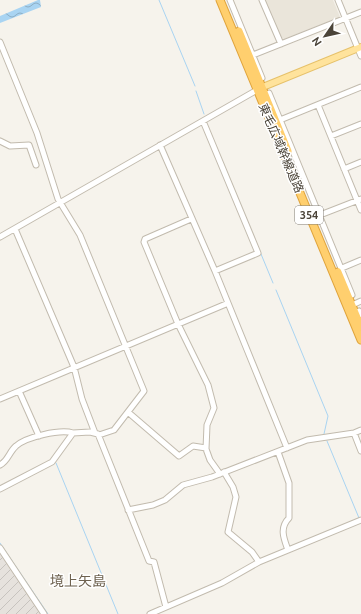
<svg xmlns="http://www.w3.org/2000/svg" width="361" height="614" viewBox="0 0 361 614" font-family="Ubuntu,'Noto Sans JP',sans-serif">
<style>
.residential{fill:#eae5da}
.industrial{fill:url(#industrial-furrows)}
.water{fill:url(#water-waves)}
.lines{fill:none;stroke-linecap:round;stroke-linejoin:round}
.stream{stroke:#a9d4f2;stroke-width:1}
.minor-casing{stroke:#c2bbae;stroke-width:7}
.major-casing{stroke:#e6c16a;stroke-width:8}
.highway-casing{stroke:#e0a43c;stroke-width:9}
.minor{stroke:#fff;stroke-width:5}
.major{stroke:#ffe39c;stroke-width:6}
.highway{stroke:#ffcf6e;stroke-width:7}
.labels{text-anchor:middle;stroke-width:3;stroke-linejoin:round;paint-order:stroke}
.shield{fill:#fff;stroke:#817c74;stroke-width:1}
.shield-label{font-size:11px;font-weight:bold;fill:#4b4439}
.street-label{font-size:12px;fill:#4b4439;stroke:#fff}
.quarter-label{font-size:14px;fill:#6e6250;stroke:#fff}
</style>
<defs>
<pattern id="industrial-furrows" width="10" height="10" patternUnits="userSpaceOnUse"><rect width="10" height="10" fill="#e6e2dd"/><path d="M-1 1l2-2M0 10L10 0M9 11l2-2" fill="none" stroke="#c7c3be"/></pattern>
<pattern id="water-waves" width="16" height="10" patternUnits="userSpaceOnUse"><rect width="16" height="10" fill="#a9d4f2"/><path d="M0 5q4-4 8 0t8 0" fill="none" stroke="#8caec5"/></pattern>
</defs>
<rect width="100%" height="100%" fill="#f6f3ec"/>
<!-- residential -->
<path class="residential" d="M 265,0 L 333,0 L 340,17 L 284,39 L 280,37 Z"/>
<!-- industrial -->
<path class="industrial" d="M 0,552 L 41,614 L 0,614 Z"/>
<!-- water -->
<path class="water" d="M 38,0 L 40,0 L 41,7 L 0,23 L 0,16 Z"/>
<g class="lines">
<!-- stream -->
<path class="stream" d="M 159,0 L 195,86
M 196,91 L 204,114
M 261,254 L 273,283
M 276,290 L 328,416 L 324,434
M 327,441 L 359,518
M 56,463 L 118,614
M 0,543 L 48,614"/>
<defs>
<path id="minor" d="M 230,0 L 262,78
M 262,0 L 281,44
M 338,0 L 361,56
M 0,42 L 37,133 L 58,199 L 80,235 L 144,391 L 114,430 L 99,435
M 253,55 L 361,12
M 269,93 L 352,295
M 318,105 L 361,210
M 280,120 L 361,87
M 203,121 L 258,253 L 215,271
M 331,136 L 361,124
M 0,141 L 10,146 L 29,145 L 36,165
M 160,145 L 215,271 L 287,448
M 344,169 L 361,162
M 320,215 L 361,199
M 191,219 L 145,239 L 144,242 L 178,324 L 208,385 L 214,408 L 207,425 L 206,449 L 210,460 L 220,474
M 15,229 L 74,367 L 82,399 L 95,433
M 0,237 L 257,90
M 342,268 L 361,260
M 350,306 L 361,301
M 359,311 L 361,315
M 19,391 L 39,436
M 0,399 L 226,304
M 129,413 L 179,456 L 193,446 L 206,448
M 354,433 L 361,451
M 278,452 L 289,483 L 289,518 C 279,528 284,539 288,550
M 0,465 C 8,461 9,452 16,446 C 26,437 60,429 73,433
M 224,472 L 233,487 L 236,497 L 228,532 L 252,552 L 259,562
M 0,489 L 52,462 L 73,433 L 90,432 L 98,434 L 149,561 L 154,562 L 166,607
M 128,510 L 153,505 L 165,500 L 183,485 L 212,477 L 307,440 L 354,433 L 361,430
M 0,548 L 44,614
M 150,614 L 222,583 L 259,562 L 361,520"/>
<path id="major" d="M 258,89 L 361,47"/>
<path id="highway" d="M 220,0 L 361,340
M 239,31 L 288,151
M 338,272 L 361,327"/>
</defs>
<!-- minor casing -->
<use href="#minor" class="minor-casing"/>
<!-- major casing -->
<use href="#major" class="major-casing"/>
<!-- highway casing -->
<use href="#highway" class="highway-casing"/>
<!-- minor -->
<use href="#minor" class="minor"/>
<!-- major -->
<use href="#major" class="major"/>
<!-- highway -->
<use href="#highway" class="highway"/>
</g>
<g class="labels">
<!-- shield labels -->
<rect class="shield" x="295" y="206" width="28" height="18" rx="3"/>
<g class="shield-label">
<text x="309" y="219">354</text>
</g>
<!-- street labels -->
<g class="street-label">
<text transform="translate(281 148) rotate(67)" y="4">東毛広域幹線道路</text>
</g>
<!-- quarter labels -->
<g class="quarter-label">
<text x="78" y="586">境上矢島</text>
</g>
</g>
<!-- north arrow -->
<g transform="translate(325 36) rotate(236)" stroke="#ffffff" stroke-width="3" paint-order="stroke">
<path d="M0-3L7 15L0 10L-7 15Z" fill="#4b4439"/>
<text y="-6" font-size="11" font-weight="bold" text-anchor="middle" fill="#4b4439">N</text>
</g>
</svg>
